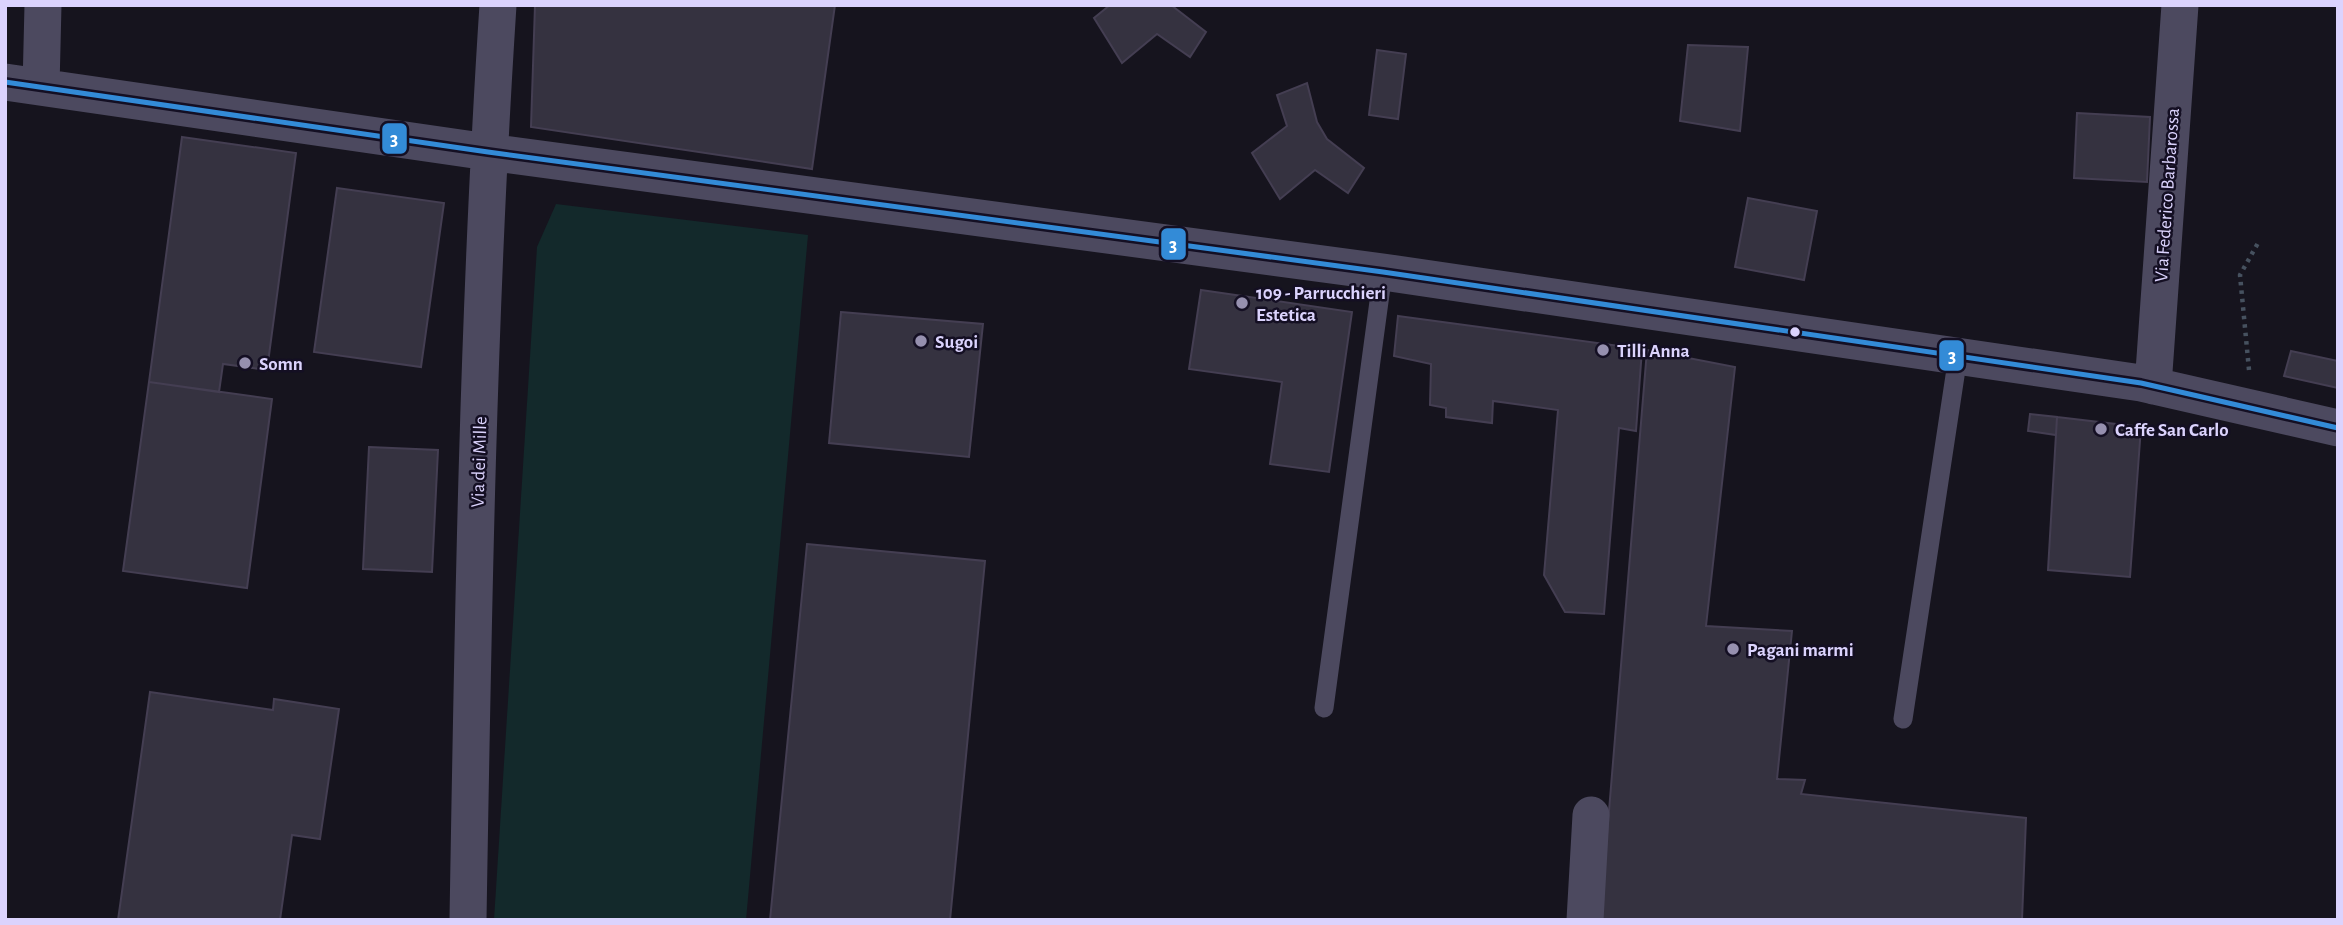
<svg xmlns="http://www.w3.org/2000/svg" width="2343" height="925" viewBox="0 0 2343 925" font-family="'Alegreya Sans',sans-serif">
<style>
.green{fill:#13292b}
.building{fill:#353240;stroke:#443e52;stroke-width:2}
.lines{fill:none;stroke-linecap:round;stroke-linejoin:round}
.path{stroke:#46515f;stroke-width:4.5;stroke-dasharray:3.5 5;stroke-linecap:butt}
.service{stroke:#4c495f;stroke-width:19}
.minor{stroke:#4c495f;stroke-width:37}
.bus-1-casing{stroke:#140f23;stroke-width:10}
.bus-1{stroke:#338bd7;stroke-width:5}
.poi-dot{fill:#9690af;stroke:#140f23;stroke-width:2.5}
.bus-dot{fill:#dbd3fd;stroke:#140f23;stroke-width:2.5}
.labels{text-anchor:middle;stroke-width:5;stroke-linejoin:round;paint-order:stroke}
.street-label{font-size:19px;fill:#dbd3fd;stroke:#140f23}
.poi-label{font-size:19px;font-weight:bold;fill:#dbd3fd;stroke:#140f23;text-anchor:start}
.line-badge{stroke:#140f23;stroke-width:2.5}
.badge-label{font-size:19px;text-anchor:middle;font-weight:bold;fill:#fff}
</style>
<rect width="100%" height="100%" fill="#16141e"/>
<!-- green -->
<path class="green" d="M 556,204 L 808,235 L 746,920 L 494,920 L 537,247 Z"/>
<!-- building -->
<path class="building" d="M 535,5 L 835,5 L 812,169 L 531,127 Z
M 1110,5 L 1171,5 L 1206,32 L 1190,57 L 1157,34 L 1122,63 L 1094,18 Z
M 1688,45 L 1748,47 L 1740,131 L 1680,121 Z
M 1377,50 L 1406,54 L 1398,119 L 1369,115 Z
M 1307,83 L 1317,122 L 1327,139 L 1364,168 L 1348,193 L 1315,170 L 1280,199 L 1252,153 L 1287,126 L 1277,95 Z
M 2077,113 L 2150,117 L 2147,182 L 2074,178 Z
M 182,137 L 296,153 L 267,370 L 223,364 L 219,392 L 149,382 Z
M 337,188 L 444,203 L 421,367 L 314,352 Z
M 1748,198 L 1817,211 L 1804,280 L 1735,267 Z
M 1201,290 L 1352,312 L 1329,472 L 1270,464 L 1282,382 L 1189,369 Z
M 841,312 L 983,324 L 969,457 L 829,443 Z
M 1398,316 L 1642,349 L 1636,431 L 1619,428 L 1604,614 L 1565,612 L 1544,575 L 1558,410 L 1493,401 L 1492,423 L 1446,417 L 1446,408 L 1430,405 L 1431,364 L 1394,356 Z
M 1647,350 L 1735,367 L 1706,626 L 1792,631 L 1777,779 L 1805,780 L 1801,794 L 2026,818 L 2022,920 L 1600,920 Z
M 2291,351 L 2338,361 L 2338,388 L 2284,376 Z
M 149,382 L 272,399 L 247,588 L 123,571 Z
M 2030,414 L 2057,417 L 2056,435 L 2028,431 Z
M 2057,417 L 2141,427 L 2130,577 L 2048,570 Z
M 369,447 L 438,450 L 432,572 L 363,569 Z
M 807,544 L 985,561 L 950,920 L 770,920 Z
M 150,692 L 273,710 L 274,699 L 339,709 L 320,839 L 292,835 L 280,920 L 118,920 Z"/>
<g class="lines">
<!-- path -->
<path class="path" d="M 2249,370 L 2240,275 L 2258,243"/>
<!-- service -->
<path class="service" d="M 1324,708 L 1383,272
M 1903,719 L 1958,356"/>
<!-- minor -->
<path class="minor" d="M 5,82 L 488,152 L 1383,272 L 2141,383 L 2338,428
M 41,87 L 43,5
M 2153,386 L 2180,5
M 468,920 C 473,615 478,310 498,5
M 1585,920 L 1591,815"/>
<defs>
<path id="bus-1" d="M 5,82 L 488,152 L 1383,272 L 2141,383 L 2338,428"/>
</defs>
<!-- bus-1 casing -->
<use href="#bus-1" class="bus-1-casing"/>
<!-- bus-1 -->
<use href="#bus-1" class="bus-1"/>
</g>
<!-- markers -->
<g class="poi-dot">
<circle cx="1242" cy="303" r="7"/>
<circle cx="921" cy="341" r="7"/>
<circle cx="1603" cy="350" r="7"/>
<circle cx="245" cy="363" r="7"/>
<circle cx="2101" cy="429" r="7"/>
<circle cx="1733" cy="649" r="7"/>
</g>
<circle class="bus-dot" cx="1795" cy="332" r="6"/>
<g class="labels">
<!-- street labels -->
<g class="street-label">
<text transform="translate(2166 195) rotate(-86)" y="7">Via Federico Barbarossa</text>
<text transform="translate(478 462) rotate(-88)" y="7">Via dei Mille</text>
</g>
<!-- poi labels -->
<g class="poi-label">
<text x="1256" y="299">109 - Parrucchieri<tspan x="1256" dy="22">Estetica</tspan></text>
<text x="935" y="348">Sugoi</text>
<text x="1617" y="357">Tilli Anna</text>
<text x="259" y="370">Somn</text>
<text x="2115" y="436">Caffe San Carlo</text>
<text x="1747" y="656">Pagani marmi</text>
</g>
</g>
<g class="line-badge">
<rect x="381" y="122" width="27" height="33" rx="7" fill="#338bd7"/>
<rect x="1160" y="227" width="27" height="34" rx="7" fill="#338bd7"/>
<rect x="1938" y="339" width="27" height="33" rx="7" fill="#338bd7"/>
</g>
<g class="badge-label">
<text x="394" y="145">3</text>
<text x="1173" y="251">3</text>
<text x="1952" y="362">3</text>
</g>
<!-- border -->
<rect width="2343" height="925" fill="none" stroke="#dbd3fd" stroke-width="14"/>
</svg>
